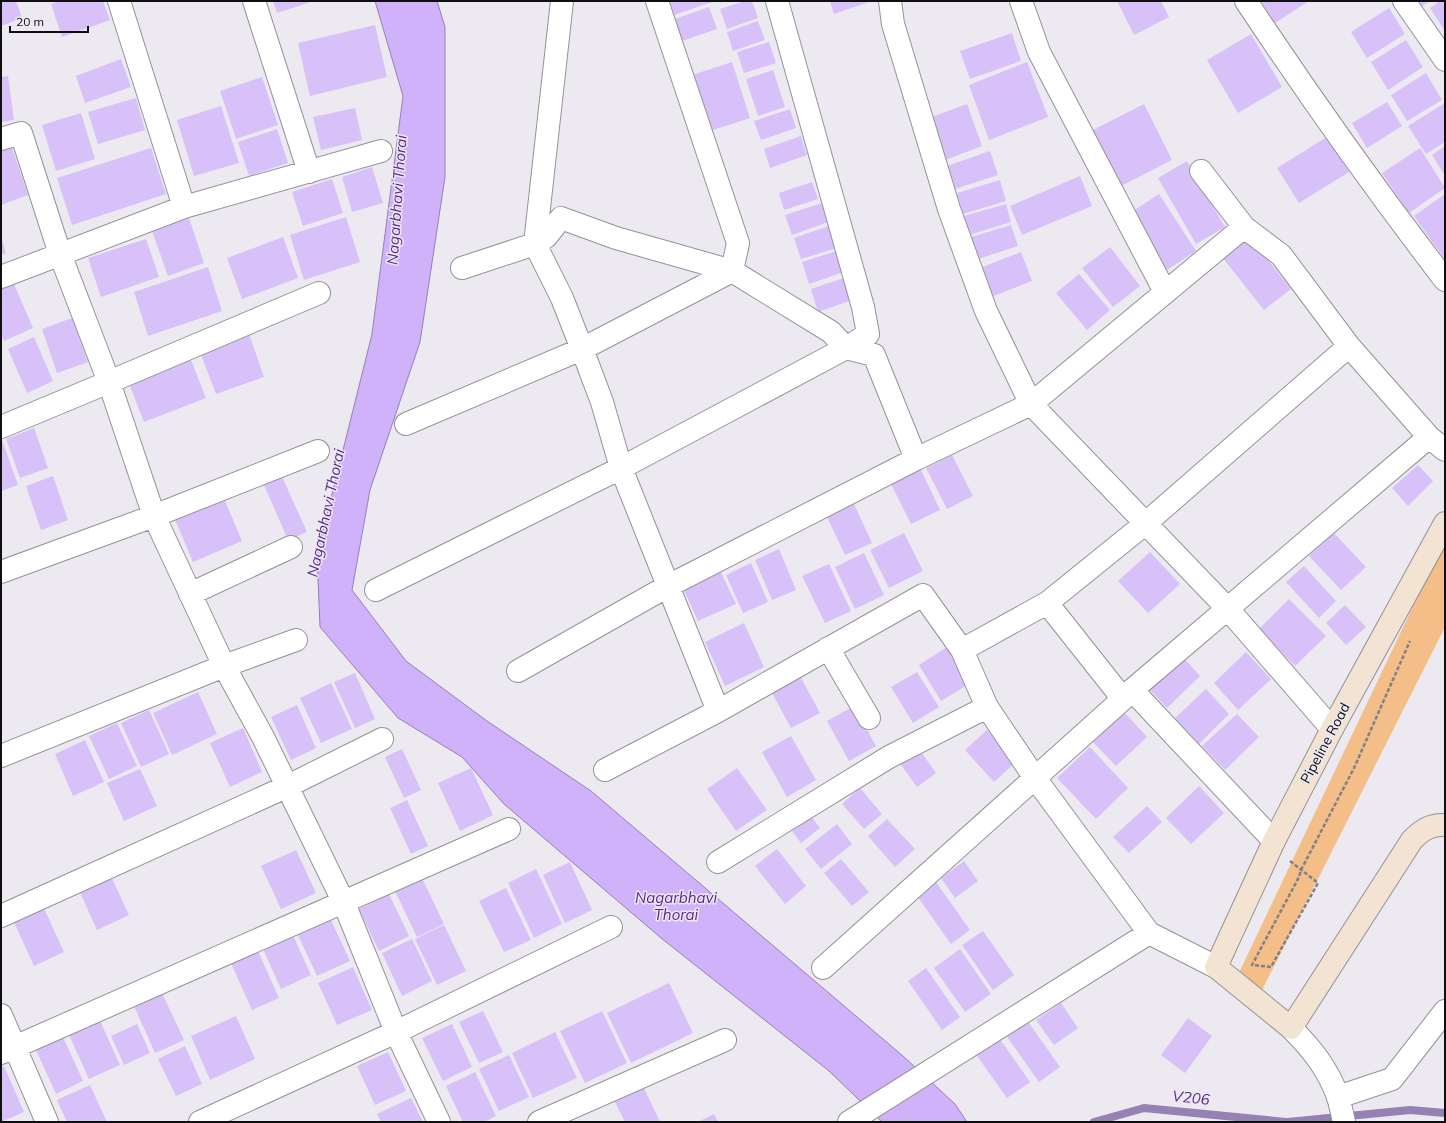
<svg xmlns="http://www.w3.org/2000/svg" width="1446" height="1123" viewBox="0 0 1446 1123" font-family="Mulish,sans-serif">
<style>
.green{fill:#f3be88}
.water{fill:#cfb2f9;stroke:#9581b3}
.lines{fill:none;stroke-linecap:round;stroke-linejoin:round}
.stream{stroke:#9581b3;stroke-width:8}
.building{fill:#d7c1f8}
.minor-casing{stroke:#949299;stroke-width:24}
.tertiary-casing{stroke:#949299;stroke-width:24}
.secondary-casing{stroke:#949299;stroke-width:24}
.path{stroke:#828086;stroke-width:2.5;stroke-dasharray:4 2;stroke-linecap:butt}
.minor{stroke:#fff;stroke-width:22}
.tertiary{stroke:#fff;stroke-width:22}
.secondary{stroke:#f3e3d2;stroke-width:22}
.labels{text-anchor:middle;stroke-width:3;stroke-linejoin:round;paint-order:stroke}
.street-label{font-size:14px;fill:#0f0e11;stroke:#ece9f1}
.water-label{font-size:15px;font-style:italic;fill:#5a278c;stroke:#ece9f1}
</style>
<rect width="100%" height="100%" fill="#ece9f1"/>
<!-- green -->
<path class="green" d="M 1445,539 L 1445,627 L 1262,990 L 1237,977 Z"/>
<!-- water -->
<path class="water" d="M 375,1 L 437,1 L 445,27 L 445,177 L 420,342 L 370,490 L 352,590 L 406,661 L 487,721 L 591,791 L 903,1056 L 955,1104 L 967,1122 L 882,1122 L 829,1071 L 661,938 L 504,804 L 462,757 L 398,718 L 320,627 L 317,554 L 372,334 L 403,96 Z"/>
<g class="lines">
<!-- stream -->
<path class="stream" d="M 1094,1122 L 1144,1108 L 1286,1122
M 1288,1122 L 1410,1110 L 1445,1113"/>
</g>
<!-- building -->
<path class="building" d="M 1,1 L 16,1 L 22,18 L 1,26 Z
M 60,1 L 103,1 L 110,20 L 62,37 L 51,4 Z
M 273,1 L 314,1 L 277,13 Z
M 670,1 L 711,1 L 712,2 L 674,15 Z
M 745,1 L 752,1 L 758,18 L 727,29 L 720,9 Z
M 830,1 L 872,1 L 834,14 Z
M 1117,1 L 1161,1 L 1169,17 L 1134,35 Z
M 1261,1 L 1309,1 L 1275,23 Z
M 1417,1 L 1430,1 L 1421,7 Z
M 1440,1 L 1445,1 L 1445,31 L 1430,8 Z
M 709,7 L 717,29 L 679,42 L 672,20 Z
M 1389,8 L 1405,34 L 1367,58 L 1351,32 Z
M 758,21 L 765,40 L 733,51 L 727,32 Z
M 375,25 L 387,77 L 310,96 L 298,43 Z
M 1012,33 L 1021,61 L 970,79 L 960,51 Z
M 1251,34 L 1282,87 L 1238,113 L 1207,60 Z
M 1406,40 L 1423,67 L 1388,90 L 1371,62 Z
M 769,42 L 776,63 L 744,73 L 737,52 Z
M 121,59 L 131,87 L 85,103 L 76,76 Z
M 732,62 L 750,118 L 710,131 L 692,75 Z
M 1027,62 L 1048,117 L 989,140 L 969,85 Z
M 773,70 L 785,107 L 758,116 L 746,79 Z
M 1426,73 L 1442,100 L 1407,121 L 1391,95 Z
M 8,76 L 14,120 L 1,122 L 1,77 Z
M 262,77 L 278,125 L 236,139 L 220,91 Z
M 136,98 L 145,130 L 98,144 L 88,112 Z
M 1387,102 L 1402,126 L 1367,148 L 1352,123 Z
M 1445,103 L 1445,142 L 1426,154 L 1408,126 Z
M 967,104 L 982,146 L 945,160 L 929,118 Z
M 1144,104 L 1172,160 L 1119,187 L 1091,131 Z
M 221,106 L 239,163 L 194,176 L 177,120 Z
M 355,108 L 362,140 L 321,150 L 313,117 Z
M 790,109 L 796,128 L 761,140 L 754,121 Z
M 81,113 L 95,159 L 56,171 L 42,125 Z
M 277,129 L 288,163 L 249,176 L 238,142 Z
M 801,136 L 807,155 L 770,168 L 764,149 Z
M 1327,137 L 1349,172 L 1299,203 L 1277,168 Z
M 10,142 L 28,195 L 1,205 L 1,145 Z
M 1445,146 L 1445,176 L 1432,155 Z
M 151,148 L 166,194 L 72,225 L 57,178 Z
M 1420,148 L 1445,188 L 1409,213 L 1382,173 Z
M 990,151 L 998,175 L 955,189 L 947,166 Z
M 1187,161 L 1225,227 L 1196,244 L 1158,178 Z
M 372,167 L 383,203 L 352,212 L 342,177 Z
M 1080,176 L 1092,206 L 1022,235 L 1010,206 Z
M 332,179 L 343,213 L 303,226 L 292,192 Z
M 1000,180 L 1006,201 L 963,214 L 957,193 Z
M 812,182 L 818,199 L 784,210 L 779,193 Z
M 1159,194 L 1196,251 L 1167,270 L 1130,213 Z
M 1445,194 L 1445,260 L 1414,216 Z
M 822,203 L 828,222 L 792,235 L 785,215 Z
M 1006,204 L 1011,222 L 969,235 L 964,216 Z
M 346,217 L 360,262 L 304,280 L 290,235 Z
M 189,218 L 204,263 L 168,276 L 152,231 Z
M 1011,225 L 1018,246 L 978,259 L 971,237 Z
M 829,226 L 837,248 L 801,259 L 794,238 Z
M 1249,236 L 1291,289 L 1264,310 L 1222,257 Z
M 1,237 L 6,253 L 1,255 Z
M 283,237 L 298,278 L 242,299 L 227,258 Z
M 146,239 L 159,277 L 101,297 L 88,258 Z
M 1110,247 L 1140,286 L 1113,307 L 1082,268 Z
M 837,251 L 844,272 L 809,284 L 802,262 Z
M 1021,252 L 1032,281 L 991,297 L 980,268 Z
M 208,267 L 222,311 L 148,336 L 134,292 Z
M 1079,274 L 1110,310 L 1087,330 L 1056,293 Z
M 844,278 L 852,300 L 818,312 L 811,289 Z
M 13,282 L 33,328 L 4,341 L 1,334 L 1,288 Z
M 72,318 L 88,362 L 57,373 L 42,329 Z
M 249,334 L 264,377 L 216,394 L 200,352 Z
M 34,337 L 53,381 L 27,393 L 8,349 Z
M 189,355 L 206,398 L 144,422 L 127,378 Z
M 34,428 L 48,468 L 20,478 L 6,439 Z
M 1,437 L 18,485 L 1,491 Z
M 952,455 L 973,496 L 947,509 L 926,468 Z
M 1418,465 L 1433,481 L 1408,506 L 1392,488 Z
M 919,466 L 940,510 L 911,524 L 889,480 Z
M 279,470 L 307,532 L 288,540 L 261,478 Z
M 53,476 L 68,520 L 41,530 L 26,486 Z
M 223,496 L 242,541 L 193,562 L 174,517 Z
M 853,502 L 872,543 L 845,555 L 826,515 Z
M 904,533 L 923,571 L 889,588 L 870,550 Z
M 1334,533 L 1366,567 L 1341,590 L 1309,556 Z
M 779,549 L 796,590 L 772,600 L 755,560 Z
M 1150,552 L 1180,584 L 1148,613 L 1118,581 Z
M 864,553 L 884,595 L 855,609 L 835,567 Z
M 751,563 L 768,602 L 743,613 L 726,575 Z
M 829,564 L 851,611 L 825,623 L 802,576 Z
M 1304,566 L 1336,601 L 1319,618 L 1286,582 Z
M 719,568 L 736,604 L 698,621 L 682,586 Z
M 1289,599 L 1326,636 L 1295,666 L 1259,629 Z
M 1345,605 L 1366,627 L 1346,645 L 1326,623 Z
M 744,623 L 764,667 L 725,686 L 705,642 Z
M 947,647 L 969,684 L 941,701 L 919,665 Z
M 1246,652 L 1271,679 L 1238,710 L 1214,683 Z
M 1182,656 L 1200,676 L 1167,708 L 1148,688 Z
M 917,672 L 939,707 L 913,723 L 891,687 Z
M 355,673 L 375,719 L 355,728 L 334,682 Z
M 799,674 L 820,713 L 791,728 L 770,689 Z
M 331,683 L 352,729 L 321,743 L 300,698 Z
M 1206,689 L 1229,714 L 1199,744 L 1175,718 Z
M 198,692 L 217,734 L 172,755 L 153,713 Z
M 297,705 L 316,748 L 291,760 L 271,717 Z
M 854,706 L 876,746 L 849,761 L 827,721 Z
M 149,710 L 169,754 L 141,767 L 121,723 Z
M 1124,712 L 1147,737 L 1116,766 L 1093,742 Z
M 1237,714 L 1259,737 L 1225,770 L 1202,746 Z
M 117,723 L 137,766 L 109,779 L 89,736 Z
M 243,728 L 262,772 L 230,787 L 210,743 Z
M 987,730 L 1016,762 L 994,782 L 965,750 Z
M 791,736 L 816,780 L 787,797 L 762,752 Z
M 85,740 L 104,782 L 73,796 L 55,754 Z
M 1090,747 L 1128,788 L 1096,819 L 1057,778 Z
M 402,749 L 421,790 L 404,798 L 385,757 Z
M 919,749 L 936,773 L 917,787 L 899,762 Z
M 471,768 L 493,815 L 460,831 L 438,783 Z
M 737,768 L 767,810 L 736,831 L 707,789 Z
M 140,769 L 157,806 L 124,821 L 107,783 Z
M 1199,786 L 1224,813 L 1191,844 L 1166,818 Z
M 860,788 L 882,814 L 864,829 L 842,804 Z
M 407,800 L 428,846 L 411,854 L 390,808 Z
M 1147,806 L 1162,822 L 1129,853 L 1113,837 Z
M 808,812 L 820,828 L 801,843 L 789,827 Z
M 887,819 L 915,849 L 895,867 L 868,836 Z
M 837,824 L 852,844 L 821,869 L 805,849 Z
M 777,849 L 806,886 L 785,904 L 755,866 Z
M 296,850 L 316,893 L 281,909 L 261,866 Z
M 841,859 L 869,892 L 852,906 L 824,873 Z
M 964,861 L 978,881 L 955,898 L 941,878 Z
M 570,862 L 592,910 L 565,923 L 543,875 Z
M 536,869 L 562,924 L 534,938 L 508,883 Z
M 110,874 L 129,915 L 97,930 L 78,888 Z
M 422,878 L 444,924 L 417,937 L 395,891 Z
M 936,882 L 970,930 L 951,944 L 917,896 Z
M 506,888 L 531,940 L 504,952 L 479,901 Z
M 389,894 L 409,936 L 379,951 L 359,909 Z
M 43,906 L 64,952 L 34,966 L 13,920 Z
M 331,920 L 350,961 L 317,976 L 298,935 Z
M 444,925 L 466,971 L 437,985 L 415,939 Z
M 983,931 L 1014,975 L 993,990 L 962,945 Z
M 292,933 L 311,975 L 281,989 L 262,947 Z
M 412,939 L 432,981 L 402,996 L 382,953 Z
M 257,949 L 279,998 L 252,1010 L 230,961 Z
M 960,949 L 991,994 L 965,1012 L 934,968 Z
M 353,967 L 372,1010 L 337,1025 L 318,983 Z
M 926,968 L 960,1017 L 942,1030 L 908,981 Z
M 669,983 L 693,1033 L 631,1063 L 607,1013 Z
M 162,993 L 184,1040 L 155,1053 L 134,1006 Z
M 1061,1003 L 1078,1028 L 1054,1045 L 1036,1020 Z
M 483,1011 L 503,1052 L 479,1063 L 459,1022 Z
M 602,1011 L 627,1063 L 585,1083 L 560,1031 Z
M 236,1016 L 255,1059 L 210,1080 L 191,1036 Z
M 1024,1016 L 1060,1067 L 1039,1082 L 1003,1031 Z
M 1188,1018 L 1212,1036 L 1185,1073 L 1161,1055 Z
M 100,1021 L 120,1065 L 89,1079 L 69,1035 Z
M 137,1024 L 150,1053 L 124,1065 L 111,1036 Z
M 452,1024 L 472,1067 L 443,1081 L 422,1038 Z
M 555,1032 L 577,1078 L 533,1098 L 512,1053 Z
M 995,1032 L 1030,1082 L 1007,1098 L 972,1049 Z
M 63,1037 L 83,1081 L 56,1094 L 36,1050 Z
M 185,1046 L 202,1084 L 176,1096 L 158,1059 Z
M 388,1052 L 406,1091 L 375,1105 L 357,1066 Z
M 509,1055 L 529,1097 L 499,1111 L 479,1069 Z
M 4,1066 L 24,1112 L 1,1122 L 1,1068 Z
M 475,1072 L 496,1116 L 484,1122 L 463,1122 L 446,1086 Z
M 642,1084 L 660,1122 L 625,1122 L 613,1098 Z
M 90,1085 L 107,1122 L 67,1122 L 57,1100 Z
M 411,1098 L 423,1122 L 381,1122 L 377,1114 Z
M 714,1114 L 718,1122 L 698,1122 Z"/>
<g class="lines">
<defs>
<path id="minor" d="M 119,1 L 184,207
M 254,1 L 309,172
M 562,1 L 535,244 L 546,237 L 561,218 L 616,238 L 732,271 L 831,332 L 846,348 L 874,355 L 916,459
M 890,1 L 893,24 L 949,209 L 986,311 L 1031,404 L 1227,608 L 1332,729
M 1021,1 L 1039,52 L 1165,292
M 1246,1 C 1309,96 1375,189 1445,280
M 1404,1 L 1445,60
M 1,139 L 21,133 L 60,254 L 109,382 L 319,293
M 1201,171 L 1244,227 L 1281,255 L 1349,346 L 1429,437 L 1445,450
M 462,268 L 535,244 L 562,298 L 582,349 L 602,402 L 621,468 L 718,711
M 1,277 L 184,207 L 381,151
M 406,424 L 582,349 L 732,271 L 738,243 L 657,1
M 1,427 L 109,382 L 154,516 L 224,666 L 263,737 L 344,903 L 396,1032 L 439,1122
M 1,572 L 154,516 L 318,451
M 376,590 L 621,468 L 846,348 L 868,334 L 863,307 L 777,1
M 190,594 L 291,547
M 1047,603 L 1123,699 L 1132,690 L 1274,841
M 828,648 L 869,718
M 962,650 L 1047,603 L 1146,523 L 1349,346
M 518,671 L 668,586 L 916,459 L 1031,404 L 1244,227
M 1132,690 L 1429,437
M 1,756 L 224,666 L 296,640
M 605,770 L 718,711 L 923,595 L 962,650 L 987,707 L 1035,778 L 1149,933
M 718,862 L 889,757 L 987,707
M 1,916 L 286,787 L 382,739
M 823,968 L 1123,699
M 1,1015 L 47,1122
M 1291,1028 C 1312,1049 1328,1069 1338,1097 L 1392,1079 L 1445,1011
M 1,1053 L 509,829
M 1340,1104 L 1344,1122
M 200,1122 L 396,1032 L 611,927
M 539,1122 L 725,1040
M 849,1122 L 1149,933 L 1216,967"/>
<path id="tertiary" d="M 1338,1097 L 1340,1104"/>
<path id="secondary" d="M 1445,523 L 1332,729 L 1274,841 L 1216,967 L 1291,1028 L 1412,840 C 1422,830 1431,824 1445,825"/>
</defs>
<!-- minor casing -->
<use href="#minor" class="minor-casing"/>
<!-- tertiary casing -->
<use href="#tertiary" class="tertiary-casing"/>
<!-- secondary casing -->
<use href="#secondary" class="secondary-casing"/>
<!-- path -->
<path class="path" d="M 1290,861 L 1318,883 L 1271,967 L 1252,965 L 1299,877 L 1301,870 L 1354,768 L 1410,641"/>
<!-- minor -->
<use href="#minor" class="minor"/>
<!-- tertiary -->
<use href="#tertiary" class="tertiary"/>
<!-- secondary -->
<use href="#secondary" class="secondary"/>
</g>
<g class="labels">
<!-- street labels -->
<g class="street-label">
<text transform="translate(1325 743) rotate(-62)" y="5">Pipeline Road</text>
</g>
<!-- water labels -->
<g class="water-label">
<text transform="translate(397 200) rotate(-86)" y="5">Nagarbhavi Thorai</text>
<text transform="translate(326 513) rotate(-78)" y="5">Nagarbhavi Thorai</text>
<text x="676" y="903">Nagarbhavi<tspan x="676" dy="17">Thorai</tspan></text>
<text transform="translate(1191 1098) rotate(6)" y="5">V206</text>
</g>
</g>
<!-- border -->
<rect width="1446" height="1123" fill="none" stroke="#0f0e11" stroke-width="4"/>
<!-- scale -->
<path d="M10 26v6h78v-6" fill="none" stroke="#0f0e11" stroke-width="2"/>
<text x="16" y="26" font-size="12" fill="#0f0e11" stroke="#ece9f1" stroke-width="3" paint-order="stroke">20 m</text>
</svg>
